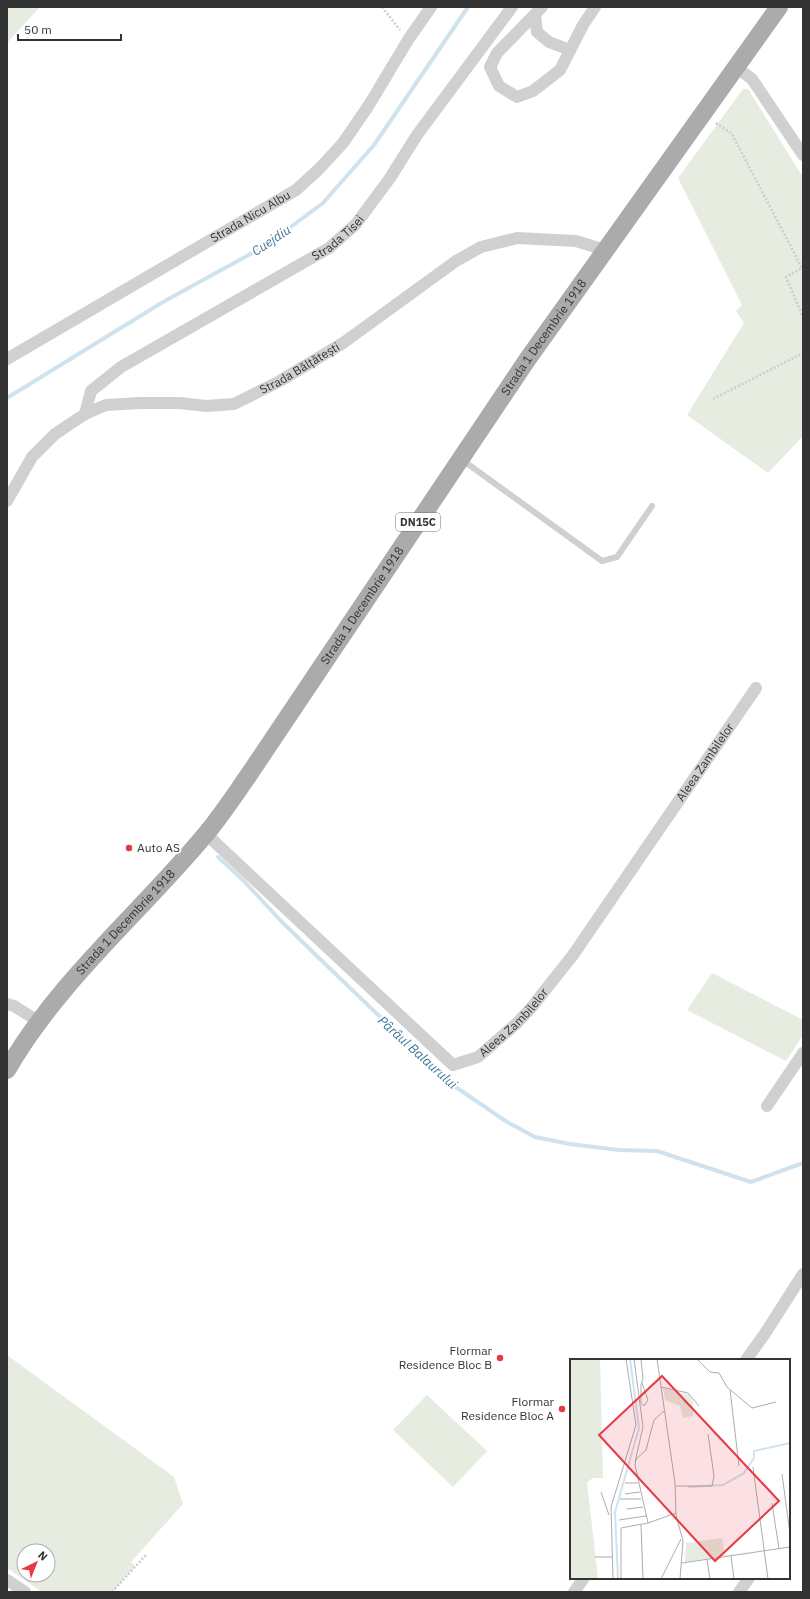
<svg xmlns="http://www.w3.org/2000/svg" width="810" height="1599" viewBox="0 0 810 1599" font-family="'IBM Plex Sans',sans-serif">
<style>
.green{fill:#e6ecdf;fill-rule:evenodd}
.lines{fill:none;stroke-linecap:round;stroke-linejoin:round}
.stream{stroke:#cfe2ee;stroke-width:4}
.path{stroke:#cdcdcd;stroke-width:2.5;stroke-dasharray:2 2;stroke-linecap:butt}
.service{stroke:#d0d0d0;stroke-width:6}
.minor{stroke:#d0d0d0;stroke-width:12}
.primary{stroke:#ababab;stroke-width:18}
.poi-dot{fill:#e63946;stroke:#fff;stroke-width:1.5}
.labels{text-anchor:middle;stroke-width:4;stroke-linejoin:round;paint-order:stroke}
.shield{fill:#fff;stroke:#707070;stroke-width:1}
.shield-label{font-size:11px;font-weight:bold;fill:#333}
.street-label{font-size:12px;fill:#333;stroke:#fff}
.poi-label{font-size:12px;fill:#333;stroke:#fff;text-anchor:end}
.water-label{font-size:13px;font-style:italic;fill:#3f7597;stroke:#fff}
.inset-river{fill:none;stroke:#cfe2ee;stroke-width:2}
.inset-road{fill:none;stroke:#adadad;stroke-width:1}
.view{fill:#e63946;fill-opacity:0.15;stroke:#e63946;stroke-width:2}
.inset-edge{fill:none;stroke:#333;stroke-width:2}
</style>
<rect width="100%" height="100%" fill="#fff"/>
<!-- green -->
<path class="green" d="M 7,7 L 40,7 L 7,43 Z
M 743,89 L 748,89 L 803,177 L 803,436 L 768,473 L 687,415 L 744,323 L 736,311 L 742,305 L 678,178 Z
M 712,973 L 803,1020 L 803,1035 L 786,1061 L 687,1010 Z
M 7,1355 L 174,1477 L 183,1504 L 131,1562 L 135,1566 L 112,1592 L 42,1592 L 7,1568 ZM 24,1551 L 48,1551 L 48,1575 L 24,1575 Z
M 427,1395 L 487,1451 L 453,1487 L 393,1430 Z"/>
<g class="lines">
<!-- stream -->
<path class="stream" d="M 7,398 L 163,302 L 265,246 L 323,203 L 374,145 L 468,7
M 218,857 L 242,879 L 282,922 L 321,960 L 447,1081 L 507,1122 L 535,1137 L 570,1144 L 619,1150 L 657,1151 L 751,1182 L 803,1163"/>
<!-- path -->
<path class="path" d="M 382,7 L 400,30
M 716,123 L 732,134 L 802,268 L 786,277 L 803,317
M 713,399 L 803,353
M 112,1592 L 146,1555"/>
<!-- service -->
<path class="service" d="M 461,459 L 602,561 L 617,557 L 652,506"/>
<!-- minor -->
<g class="minor">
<path d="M 542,7 L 497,53 L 490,67 L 499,86 L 517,97 L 533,91 L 560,70 L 583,25 L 595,7"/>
<path d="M 535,15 L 537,32 L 549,42 L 570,50"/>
<path d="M 736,67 L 752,79 L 803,155"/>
<path id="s1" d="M 7,359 L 296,190 L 319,169 L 343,143 L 369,105 L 408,40 L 431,7"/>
<path id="s2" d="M 85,414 L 91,391 L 121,367 L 329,248 L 356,224 L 390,178 L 417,135 L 512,7"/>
<path id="s3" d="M 7,501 L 32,457 L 55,434 L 85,414 L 106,405 L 140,403 L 180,403 L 206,406 L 234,404 L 280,381 L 343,343 L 456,261 L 481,247 L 517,238 L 576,241 L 605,250"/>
<path id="s4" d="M 206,834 L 453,1065 L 478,1057 L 517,1023 L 531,1008 L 573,955 L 756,688"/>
<path d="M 7,1004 L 14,1006 L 38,1021"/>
<path d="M 767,1106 L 803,1053"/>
<path d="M 746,1360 L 764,1335 L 803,1274"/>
<path d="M 7,1580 L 25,1592"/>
<path d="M 574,1592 L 584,1578"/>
<path d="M 739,1592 L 749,1578"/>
</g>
<!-- primary -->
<path class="primary" id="s5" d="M 7,1070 C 59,980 139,914 205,835 C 221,816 234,796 248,776 L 527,360 L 779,7"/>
</g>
<!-- markers -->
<g class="poi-dot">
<circle cx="129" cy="848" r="4"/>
<circle cx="500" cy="1358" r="4"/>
<circle cx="562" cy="1409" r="4"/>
</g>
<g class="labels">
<!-- shield labels -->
<rect class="shield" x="396" y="513" width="44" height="18" rx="3"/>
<g class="shield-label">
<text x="418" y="526">DN15C</text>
</g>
<!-- street labels -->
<g class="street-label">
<text dy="4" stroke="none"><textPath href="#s1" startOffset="282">Strada Nicu Albu</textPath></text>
<text dy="4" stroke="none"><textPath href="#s2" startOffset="315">Strada Tisei</textPath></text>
<text dy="4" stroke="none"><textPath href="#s5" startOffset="910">Strada 1 Decembrie 1918</textPath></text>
<text dy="4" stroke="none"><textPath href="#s3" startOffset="345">Strada Bălțătești</textPath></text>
<text dy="4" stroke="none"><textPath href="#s5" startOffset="586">Strada 1 Decembrie 1918</textPath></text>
<text dy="4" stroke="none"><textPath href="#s4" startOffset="738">Aleea Zambilelor</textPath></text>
<text dy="4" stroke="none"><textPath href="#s5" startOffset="190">Strada 1 Decembrie 1918</textPath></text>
<text dy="4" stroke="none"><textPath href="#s4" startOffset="414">Aleea Zambilelor</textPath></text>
</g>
<!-- poi labels -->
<g class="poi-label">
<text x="137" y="852" text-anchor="start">Auto AS</text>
<text x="492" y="1355">Flormar<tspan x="492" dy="14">Residence Bloc B</tspan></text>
<text x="554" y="1406">Flormar<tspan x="554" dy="14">Residence Bloc A</tspan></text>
</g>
<!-- water labels -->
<g class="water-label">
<text transform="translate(271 240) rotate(-34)" y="5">Cuejdiu</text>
<text transform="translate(418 1052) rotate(42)" y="5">Pârâul Balaurului</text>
</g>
</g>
<!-- overview -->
<g transform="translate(570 1359)">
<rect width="220" height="220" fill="#fff"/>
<path d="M 0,0 L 30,0 L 33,119 L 23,119 L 17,123 L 28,220 L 0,220 ZM 93,29 L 119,36 L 123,42 L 123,57 L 113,59 L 110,47 L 95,41 ZM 150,179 L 153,181 L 154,196 L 191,191 L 115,203 L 116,184 Z" fill="#e6ecdf"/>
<path class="inset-river" d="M 118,128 L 153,126 L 174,114 L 184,99 L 184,92 L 220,84M 48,220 L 45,153 L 69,69 L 60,0"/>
<path class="inset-road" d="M 64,0 L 73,68 L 65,103M 71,0 L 73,20 L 71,26 L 71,44 L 74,47 L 78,41 L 72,24M 87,0 L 105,124 L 106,156 L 113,182 L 110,220M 127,0 L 140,13 L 149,14 L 157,28 L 182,49 L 206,43M 91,28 L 118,34 L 129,47M 160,31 L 169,107M 183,108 L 198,220M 212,115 L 220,175M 55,124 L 68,124M 106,127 L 142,127 L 144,117 L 138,75M 31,133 L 39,156M 55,135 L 70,133M 50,140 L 71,140M 202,144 L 209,190M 57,150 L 73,148M 49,161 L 76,157M 78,164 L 65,106 L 66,100 L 76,91 L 84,61 L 94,52M 71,166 L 73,220M 161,197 L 164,220M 25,198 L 42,198M 137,201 L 140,220M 112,204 L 220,188M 43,220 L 41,148 L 66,66 L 56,0M 51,220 L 51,169 L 78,164 L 106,154M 91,220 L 111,180"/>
<path class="view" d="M 92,17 L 209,142 L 145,202 L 29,76 Z"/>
<rect width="220" height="220" class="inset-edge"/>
</g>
<!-- border -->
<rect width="810" height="1599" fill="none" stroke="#333333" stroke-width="16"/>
<!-- north arrow -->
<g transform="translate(36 1563) rotate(43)"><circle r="19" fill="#ffffff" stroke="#adadad"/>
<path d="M0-3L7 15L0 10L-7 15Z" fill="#e63946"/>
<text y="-6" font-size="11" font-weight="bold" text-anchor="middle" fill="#333333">N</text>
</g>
<!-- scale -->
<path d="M18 34v6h103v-6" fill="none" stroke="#333333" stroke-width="2"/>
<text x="24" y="34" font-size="12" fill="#333333" stroke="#ffffff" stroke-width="3" paint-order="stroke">50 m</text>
</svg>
